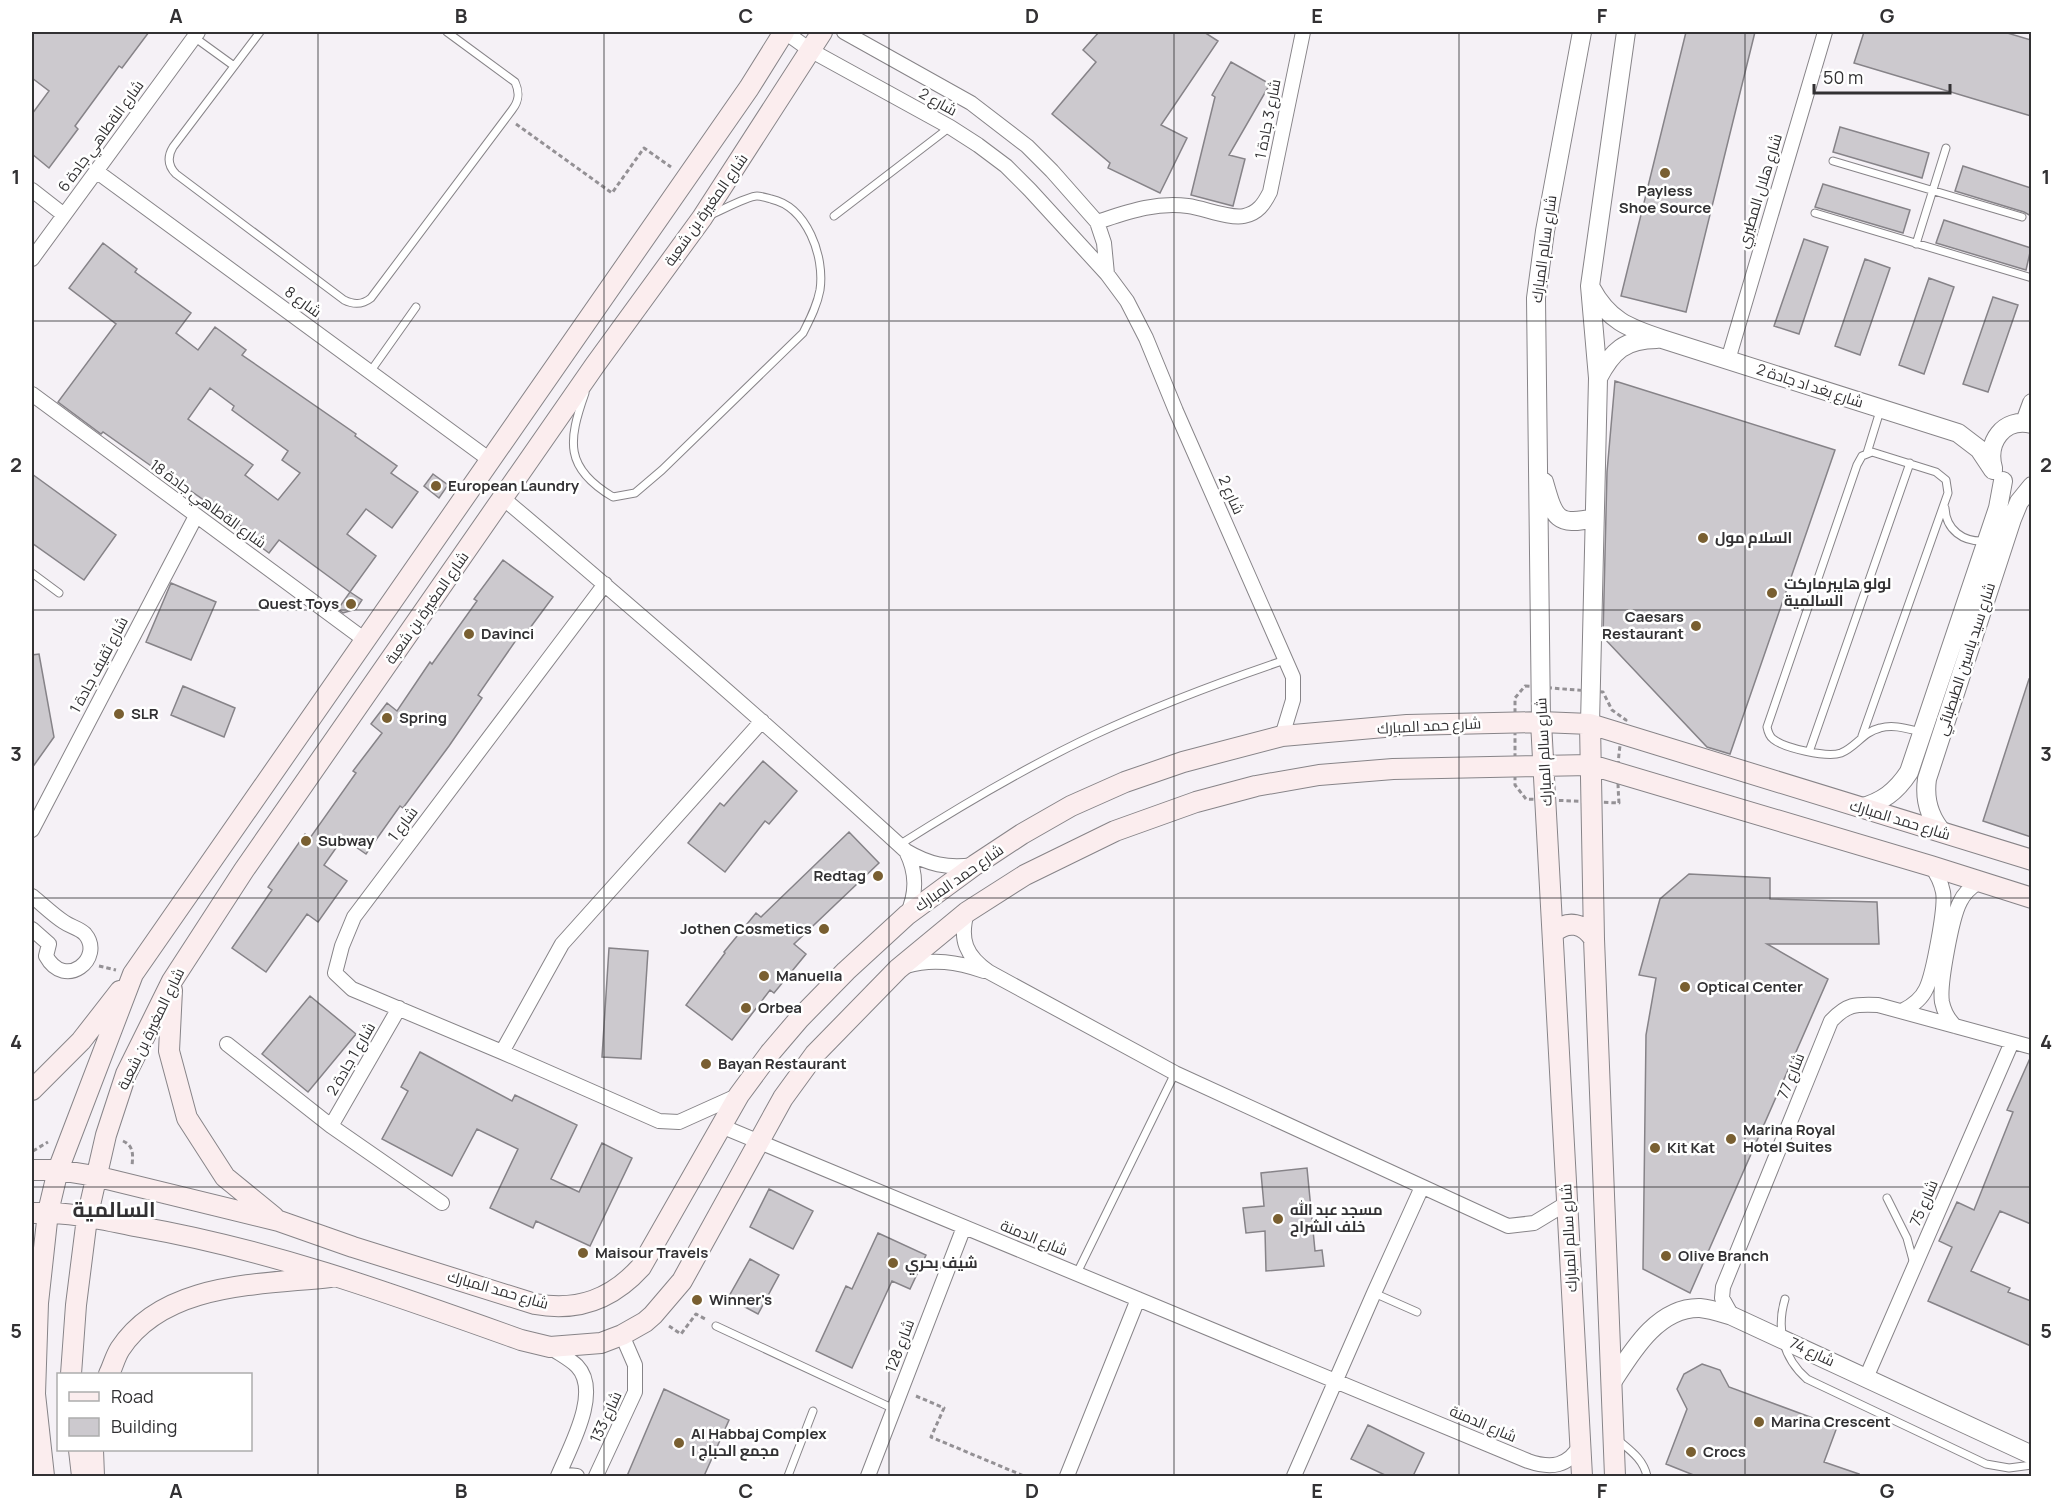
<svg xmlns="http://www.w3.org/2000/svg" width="2063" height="1508" viewBox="0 0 2063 1508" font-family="Manrope,Cairo,sans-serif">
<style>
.building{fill:#ccc9ce;stroke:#868388;stroke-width:1.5;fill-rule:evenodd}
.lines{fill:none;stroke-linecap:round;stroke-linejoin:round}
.service-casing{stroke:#878488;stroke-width:9}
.minor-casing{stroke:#878488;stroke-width:16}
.tertiary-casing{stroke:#878488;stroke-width:20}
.secondary-casing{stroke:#878488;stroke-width:22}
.path{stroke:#949195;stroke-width:3;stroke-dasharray:4.5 3;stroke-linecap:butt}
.service{stroke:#fff;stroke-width:7}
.minor{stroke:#fff;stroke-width:14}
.tertiary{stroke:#fff;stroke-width:18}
.secondary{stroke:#fbedee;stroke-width:20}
.grid{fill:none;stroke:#323133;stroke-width:1.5;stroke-opacity:0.55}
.poi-dot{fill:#795f31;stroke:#fff;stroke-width:2}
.labels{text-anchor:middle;stroke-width:5;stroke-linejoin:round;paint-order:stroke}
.street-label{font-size:15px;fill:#323133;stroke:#fff}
.poi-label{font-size:15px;font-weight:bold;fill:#323133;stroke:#fff;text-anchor:start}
.district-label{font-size:21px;font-weight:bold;fill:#323133;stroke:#fff}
.neatline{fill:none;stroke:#323133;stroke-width:2}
.grid-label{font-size:20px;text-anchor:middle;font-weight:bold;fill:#323133}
</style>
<rect width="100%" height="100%" fill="#f5f1f6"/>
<!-- building -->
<path class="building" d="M 32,32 L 149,32 L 122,68 L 119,66 L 75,126 L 78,129 L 49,168 L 32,154 L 32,114 L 49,91 L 32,78 Z
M 1099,32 L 1204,32 L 1218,41 L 1161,125 L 1187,138 L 1160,193 L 1108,168 L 1110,163 L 1052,114 L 1096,62 L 1083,50 Z
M 1686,32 L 1755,32 L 1686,312 L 1621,296 Z
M 1864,32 L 2004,32 L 2031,40 L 2031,116 L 1854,63 Z
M 1231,62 L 1270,84 L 1229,155 L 1245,159 L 1233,206 L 1191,195 L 1215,97 L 1212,95 Z
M 1840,127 L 1929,153 L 1922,178 L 1833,152 Z
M 1963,166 L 2031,188 L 2031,216 L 2024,212 L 1955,191 Z
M 1823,184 L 1910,210 L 1903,233 L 1815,207 Z
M 1944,220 L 2031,248 L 2026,270 L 1936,243 Z
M 1804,239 L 1828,247 L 1799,334 L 1774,326 Z
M 103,243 L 137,269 L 135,272 L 191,313 L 176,333 L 198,350 L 215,327 L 246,350 L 242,355 L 356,434 L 355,436 L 397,466 L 391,473 L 418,492 L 392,528 L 366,509 L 347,534 L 376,556 L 350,592 L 279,540 L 269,553 L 238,530 L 241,526 L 155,466 L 154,468 L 103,432 L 101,434 L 58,402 L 116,324 L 69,288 ZM 210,388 L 234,406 L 232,410 L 288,451 L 282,460 L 300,473 L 278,500 L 245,475 L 253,465 L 188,419 Z
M 1865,259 L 1890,268 L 1860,355 L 1835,346 Z
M 1929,278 L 1954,287 L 1924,374 L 1899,365 Z
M 1993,297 L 2018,305 L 1988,392 L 1963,384 Z
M 1615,381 L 1835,450 L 1730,754 L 1707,747 L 1603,637 L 1607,472 Z
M 32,474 L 116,535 L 84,580 L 32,543 Z
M 433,474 L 448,485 L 439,498 L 424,486 Z
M 503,560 L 553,597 L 524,636 L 521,633 L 478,695 L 482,698 L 449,746 L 403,808 L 400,806 L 366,854 L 343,838 L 324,865 L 347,881 L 318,922 L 307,914 L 266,972 L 232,948 L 272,890 L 268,887 L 305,834 L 310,838 L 356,773 L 353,771 L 382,733 L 371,724 L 387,703 L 397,711 L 430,662 L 432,664 L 477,601 L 474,599 Z
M 171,583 L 216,602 L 191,660 L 146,642 Z
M 350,592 L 362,600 L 356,609 L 343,613 L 338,609 Z
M 39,654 L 54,737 L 32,768 L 32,655 Z
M 2029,679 L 2031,680 L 2031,837 L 1983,821 Z
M 183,686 L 235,708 L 224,737 L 171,715 Z
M 763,761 L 797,791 L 769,824 L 765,821 L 725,872 L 688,843 L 720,803 L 724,806 Z
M 849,832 L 879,863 L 794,944 L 806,954 L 774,993 L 770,990 L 732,1040 L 686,1005 L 725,953 L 724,952 L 756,913 L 761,917 Z
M 1689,874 L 1770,878 L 1770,899 L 1877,902 L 1879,944 L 1767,944 L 1828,979 L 1690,1293 L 1643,1269 L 1646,1035 L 1656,978 L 1639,975 L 1660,899 Z
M 609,948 L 648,951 L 641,1059 L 602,1057 Z
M 310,996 L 356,1034 L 308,1092 L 262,1054 Z
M 420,1052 L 512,1101 L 515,1095 L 577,1125 L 551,1179 L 579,1192 L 602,1143 L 632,1158 L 590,1246 L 536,1221 L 533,1228 L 490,1208 L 518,1149 L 477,1129 L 452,1176 L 382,1139 L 408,1091 L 401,1087 Z
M 2031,1056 L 2031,1224 L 2000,1211 L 1971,1271 L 2010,1288 L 2008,1292 L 2031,1301 L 2031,1346 L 1928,1301 L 1952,1247 L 1939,1241 L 1957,1202 L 1974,1210 L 2013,1112 L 2007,1110 Z
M 1307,1168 L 1315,1251 L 1322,1250 L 1324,1266 L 1266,1271 L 1265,1231 L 1246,1233 L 1243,1208 L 1264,1206 L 1261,1173 Z
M 769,1189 L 813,1211 L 793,1249 L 750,1227 Z
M 878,1233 L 926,1255 L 910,1289 L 892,1281 L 852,1368 L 816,1351 L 846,1286 L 852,1289 Z
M 750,1259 L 779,1275 L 758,1314 L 728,1298 Z
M 1702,1364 L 1720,1370 L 1729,1387 L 1837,1427 L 1824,1462 L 1859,1474 L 1858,1476 L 1696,1476 L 1666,1464 L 1687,1409 L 1677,1389 L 1684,1374 Z
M 664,1389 L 729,1420 L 704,1476 L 627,1476 Z
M 1368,1425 L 1424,1453 L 1413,1476 L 1387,1476 L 1351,1459 Z"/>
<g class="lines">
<defs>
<path id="service" d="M 260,32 L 173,147 C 167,157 168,166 176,174 L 344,300 C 354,305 362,305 371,298 L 512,110 C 519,101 520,93 515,82 L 447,32
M 194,37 L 234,66
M 1833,161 L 2022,217
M 1815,213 L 2032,278
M 834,216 L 950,127
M 1916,244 L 1946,148
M 370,372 L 416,307
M 585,393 C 568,441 564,468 613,497 L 635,493 L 662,470 L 803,333 C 810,319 817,306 820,290 C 825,256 807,207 771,199 C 767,198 761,196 757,196 C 748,196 720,211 710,215
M 1867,453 L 1880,411
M 1945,508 C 1946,530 1963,542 1984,541
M 32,573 L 59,593
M 1862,736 L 1948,493 L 1946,480 L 1936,472 L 1872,452 L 1862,456 L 1857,465 L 1767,727 C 1768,732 1769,736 1773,739 C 1784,748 1827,758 1841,753 C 1856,747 1863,732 1880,728 C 1894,724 1908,729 1921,732
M 1809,752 L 1910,463
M 899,845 C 962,805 1026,767 1094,735 C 1156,706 1220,682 1285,660
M 1887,1198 L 1907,1238 L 1914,1264
M 1077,1273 L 1175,1073
M 1374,1293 L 1417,1312
M 1785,1299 C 1776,1329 1783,1358 1807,1379 L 1986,1464 L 2009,1468 L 2032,1465
M 716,1326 L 894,1409
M 1618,1440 C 1631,1451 1643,1459 1647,1476
M 788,1476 L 813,1411"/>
<path id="minor" d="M 785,32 L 810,50 L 950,127 L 978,145 L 1006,166 L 1030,190 L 1107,274 L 1127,301 L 1146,338 L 1176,411 L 1293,677 L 1293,700 L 1282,736
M 844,32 L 971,103 L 1027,146 L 1052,171 L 1097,222 L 1104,243 L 1107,274
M 96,171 L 490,460
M 32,190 L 64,215
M 1097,222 C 1128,212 1154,202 1188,206 C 1204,208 1229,219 1244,216 C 1258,213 1264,204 1270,192 L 1303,32
M 32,259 L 198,32
M 1728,360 L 1825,32
M 32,394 L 365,640
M 504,499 C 640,614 775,731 906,851 C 928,864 948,869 973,865
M 605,584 L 354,917 L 342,946 L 335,973 L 352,989 L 502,1052 L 659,1121 L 679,1122 L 739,1095
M 32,830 L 196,516
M 906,851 C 917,873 917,893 907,915
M 32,896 C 42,904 53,915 64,922 C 71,927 79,928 85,934 C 105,958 65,991 46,956 L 49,944 L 32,929
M 967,912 C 959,940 966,956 989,972 L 1175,1073 L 1508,1226 L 1534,1223 L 1567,1203
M 906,966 C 933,958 957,962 984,971
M 1902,1011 C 1912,1006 1921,1000 1926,989 C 1933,975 1946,907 1943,892 C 1941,882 1937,874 1931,866
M 1955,1026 C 1948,1019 1944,1012 1942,1002 C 1939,985 1952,917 1960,902 C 1964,893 1971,887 1979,882
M 227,1044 L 331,1126 L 442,1203
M 502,1052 L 562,944 L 762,721
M 331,1126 L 399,1008
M 721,1126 L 1528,1461 C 1551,1469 1568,1467 1581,1444
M 1732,1316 L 1722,1298 L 1723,1287 L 1831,1021 C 1847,1004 1855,1004 1878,1005 L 2032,1047
M 550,1347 C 558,1353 570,1359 577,1366 C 602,1392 569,1449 558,1476
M 1866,1378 L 2012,1042
M 559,1474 L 577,1476
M 596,1476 L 635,1392 L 635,1365 L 622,1335
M 868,1476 L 964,1227
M 1067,1476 L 1138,1299
M 1294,1476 L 1374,1293 L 1422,1187"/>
<path id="tertiary" d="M 1591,288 C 1608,320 1628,328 1662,339 L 1958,433 L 1979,449 L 1993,470
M 1598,378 C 1612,351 1625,339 1657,339
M 2025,422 L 2032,403
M 1993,468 C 1986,443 2003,417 2032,424
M 1544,482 C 1554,517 1556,527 1594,518
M 1541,722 L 1536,298 L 1545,231 L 1582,32
M 1590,724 L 1598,378 L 1590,286 L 1626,32
M 1860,808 C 1882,802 1896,792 1909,772 L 1998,508 L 2003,481
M 1943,833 C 1929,817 1924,800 1927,779 L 2012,519 L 2019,502 L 2032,486
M 1611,1384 C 1631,1353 1657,1307 1700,1308 C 1711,1309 1722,1313 1732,1316 L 2032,1455"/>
<path id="secondary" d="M 1541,722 L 1582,1476
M 1590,724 L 1594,939 L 1615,1476
M 1554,932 C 1568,920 1584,923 1594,939
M 172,990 L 169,1051 L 187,1118 L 225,1177 L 274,1217
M 32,1090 L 81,1041 L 120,991
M 32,1170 L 58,1170 L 95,1176 L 279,1221 L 353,1247 L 535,1304 C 578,1312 612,1299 641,1267 L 739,1095 L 770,1053 L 799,1019 L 846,971 L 907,915 L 975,865 L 1022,834 L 1071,806 L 1125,782 L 1183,762 L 1282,736 L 1407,725 L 1541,722 L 1590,724 L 2032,860
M 32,1213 C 68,1211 105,1220 140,1227 C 272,1250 395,1295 521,1340 L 550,1347 L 601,1343 L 622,1335 L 645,1322 L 653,1315 L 682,1281 L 783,1098 L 815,1054 L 898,969 L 967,912 L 1025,875 L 1115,831 L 1196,802 L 1256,786 L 1319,775 L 1393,769 L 1591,765 L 1931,866 L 2032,898
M 71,1374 L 76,1305 L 87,1218 L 106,1135 L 126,1074 L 172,981 L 244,870 L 595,365 L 702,218 L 822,32
M 109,1374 C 113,1366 115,1357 120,1349 C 164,1282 259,1285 330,1277
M 79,1450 L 82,1476
M 93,1450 L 94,1476
M 44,1476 L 35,1394 L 38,1303 L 48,1212 L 58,1170 L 133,974 L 749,88 L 784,32"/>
</defs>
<!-- service casing -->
<use href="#service" class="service-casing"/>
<!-- minor casing -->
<use href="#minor" class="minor-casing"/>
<!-- tertiary casing -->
<use href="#tertiary" class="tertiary-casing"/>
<!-- secondary casing -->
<use href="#secondary" class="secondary-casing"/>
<!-- path -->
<path class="path" d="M 516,124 L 612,193 L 644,148 L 671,167
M 1525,686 L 1603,692 L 1612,710 L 1626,720 C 1617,748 1617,775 1619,803 L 1526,799 L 1515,785 L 1515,698 Z
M 99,966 L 116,970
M 123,1141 C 134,1146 133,1155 132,1166
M 33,1151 L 48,1142
M 669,1326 L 681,1334 L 696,1314 L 707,1320
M 916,1396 L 944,1408 L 931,1437 L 1024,1476"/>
<!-- service -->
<use href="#service" class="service"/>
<!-- minor -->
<use href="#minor" class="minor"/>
<!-- tertiary -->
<use href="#tertiary" class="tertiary"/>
<!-- secondary -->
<use href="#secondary" class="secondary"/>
</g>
<!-- grid -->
<path class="grid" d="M 318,32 L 318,1476M 604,32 L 604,1476M 889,32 L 889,1476M 1174,32 L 1174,1476M 1459,32 L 1459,1476M 1745,32 L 1745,1476M 32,321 L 2032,321M 32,610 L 2032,610M 32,898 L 2032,898M 32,1187 L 2032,1187"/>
<!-- markers -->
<g class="poi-dot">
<circle cx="1665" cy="173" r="6"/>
<circle cx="436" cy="486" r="6"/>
<circle cx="1703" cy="538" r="6"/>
<circle cx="1772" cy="593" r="6"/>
<circle cx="351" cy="604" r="6"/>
<circle cx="1696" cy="626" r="6"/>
<circle cx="469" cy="634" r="6"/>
<circle cx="119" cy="714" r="6"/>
<circle cx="387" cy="718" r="6"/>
<circle cx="306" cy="841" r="6"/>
<circle cx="878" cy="876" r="6"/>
<circle cx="824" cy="929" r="6"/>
<circle cx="764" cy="976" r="6"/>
<circle cx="1685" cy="987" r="6"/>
<circle cx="746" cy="1008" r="6"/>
<circle cx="706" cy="1064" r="6"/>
<circle cx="1731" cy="1139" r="6"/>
<circle cx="1655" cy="1148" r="6"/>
<circle cx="1278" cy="1219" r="6"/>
<circle cx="583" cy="1253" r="6"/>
<circle cx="1666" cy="1256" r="6"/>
<circle cx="893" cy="1263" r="6"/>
<circle cx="697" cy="1300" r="6"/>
<circle cx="1759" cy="1422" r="6"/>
<circle cx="679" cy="1443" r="6"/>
<circle cx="1691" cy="1452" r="6"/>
</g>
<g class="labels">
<!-- street labels -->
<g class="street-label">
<text transform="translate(938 102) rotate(29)" y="5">شارع 2</text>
<text transform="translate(1268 119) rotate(-79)" y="5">شارع 3 جادة 1</text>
<text transform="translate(101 136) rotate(-54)" y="5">شارع الةطاهي جادة 6</text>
<text transform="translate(1760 191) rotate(-73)" y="5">شارع هلال المطيري</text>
<text transform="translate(706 210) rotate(-55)" y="5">شارع المغيرة بن شعبة</text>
<text transform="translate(1544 249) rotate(-82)" y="5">شارع سالم المبارك</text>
<text transform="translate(303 302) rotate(36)" y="5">شارع 8</text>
<text transform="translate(1810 386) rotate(18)" y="5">شارع بغد اد جادة 2</text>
<text transform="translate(1231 495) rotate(66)" y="5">شارع 2</text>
<text transform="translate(208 504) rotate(36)" y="5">شارع الةطاهي جادة 18</text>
<text transform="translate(427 608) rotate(-55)" y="5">شارع المغيرة بن شعبة</text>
<text transform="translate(1966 659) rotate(-72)" y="5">شارع سيد ياسين الطبطبائي</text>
<text transform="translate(99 665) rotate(-62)" y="5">شارع ثقيف جادة 1</text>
<text transform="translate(1429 726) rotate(-3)" y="5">شارع حمد المبارك</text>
<text transform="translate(1544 752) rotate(-93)" y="5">شارع سالم المبارك</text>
<text transform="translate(1900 820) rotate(17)" y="5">شارع حمد المبارك</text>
<text transform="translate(403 824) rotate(-53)" y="5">شارع 1</text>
<text transform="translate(959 878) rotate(-35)" y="5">شارع حمد المبارك</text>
<text transform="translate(151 1029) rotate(-64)" y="5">شارع المغيرة بن شعبة</text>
<text transform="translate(351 1059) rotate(-60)" y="5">شارع 1 جادة 2</text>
<text transform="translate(1791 1076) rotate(-68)" y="5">شارع 77</text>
<text transform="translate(1924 1203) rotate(-67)" y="5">شارع 75</text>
<text transform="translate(1034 1238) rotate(22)" y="5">شارع الدمنة</text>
<text transform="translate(1569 1238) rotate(-93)" y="5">شارع سالم المبارك</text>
<text transform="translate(498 1290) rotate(16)" y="5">شارع حمد المبارك</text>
<text transform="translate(900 1346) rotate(-69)" y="5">شارع 128</text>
<text transform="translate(1812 1352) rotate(25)" y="5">شارع 74</text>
<text transform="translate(606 1417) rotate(-65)" y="5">شارع 133</text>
<text transform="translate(1483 1424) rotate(23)" y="5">شارع الدمنة</text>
</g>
<!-- poi labels -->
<g class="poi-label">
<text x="1665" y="196" text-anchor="middle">Payless<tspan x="1665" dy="17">Shoe Source</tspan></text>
<text x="448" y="491">European Laundry</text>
<text x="1715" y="543">السلام مول</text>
<text x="1784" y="589">لولو هايبرماركت<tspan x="1784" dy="17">السالمية</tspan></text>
<text x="339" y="609" text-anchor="end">Quest Toys</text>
<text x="1684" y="622" text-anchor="end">Caesars<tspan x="1684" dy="17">Restaurant</tspan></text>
<text x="481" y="639">Davinci</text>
<text x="131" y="719">SLR</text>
<text x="399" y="723">Spring</text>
<text x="318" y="846">Subway</text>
<text x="866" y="881" text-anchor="end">Redtag</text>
<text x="812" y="934" text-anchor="end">Jothen Cosmetics</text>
<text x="776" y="981">Manuella</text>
<text x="1697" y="992">Optical Center</text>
<text x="758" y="1013">Orbea</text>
<text x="718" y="1069">Bayan Restaurant</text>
<text x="1743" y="1135">Marina Royal<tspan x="1743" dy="17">Hotel Suites</tspan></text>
<text x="1667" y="1153">Kit Kat</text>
<text x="1290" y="1215">مسجد عبد الله<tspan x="1290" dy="17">خلف الشراح</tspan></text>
<text x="595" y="1258">Maisour Travels</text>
<text x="1678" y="1261">Olive Branch</text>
<text x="905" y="1268">شيف بحري</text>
<text x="709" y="1305">Winner's</text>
<text x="1771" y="1427">Marina Crescent</text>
<text x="691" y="1439">Al Habbaj Complex<tspan x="691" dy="17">| مجمع الحباج</tspan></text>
<text x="1703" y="1457">Crocs</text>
</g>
<!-- district labels -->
<g class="district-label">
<text x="114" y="1217">السالمية</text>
</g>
</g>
<!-- border -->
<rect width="2063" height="1508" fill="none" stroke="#ffffff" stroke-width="66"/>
<!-- legend -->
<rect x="57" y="1373" width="195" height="78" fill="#ffffff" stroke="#adadad" stroke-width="1.5"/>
<rect x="69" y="1392" width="30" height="9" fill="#fbedee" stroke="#adadad" stroke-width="1.5"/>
<text x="111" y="1403" font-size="18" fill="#323133">Road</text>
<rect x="69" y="1418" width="30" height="18" fill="#ccc9ce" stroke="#adadad" stroke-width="1.5"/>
<text x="111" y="1433" font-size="18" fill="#323133">Building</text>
<!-- scale -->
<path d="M1814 84v9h136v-9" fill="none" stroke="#323133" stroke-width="3"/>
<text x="1823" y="84" font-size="18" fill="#323133" stroke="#ffffff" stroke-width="4.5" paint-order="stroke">50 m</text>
<rect x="33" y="33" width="1997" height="1442" class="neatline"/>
<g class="grid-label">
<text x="176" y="23">A</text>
<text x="461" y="23">B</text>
<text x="746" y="23">C</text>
<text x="1032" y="23">D</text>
<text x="1317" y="23">E</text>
<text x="1602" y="23">F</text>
<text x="1887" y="23">G</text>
<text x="16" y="184">1</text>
<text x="2046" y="184">1</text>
<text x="16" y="472">2</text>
<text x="2046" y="472">2</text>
<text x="16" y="761">3</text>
<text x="2046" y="761">3</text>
<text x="16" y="1049">4</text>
<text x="2046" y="1049">4</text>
<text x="16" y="1338">5</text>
<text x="2046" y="1338">5</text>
<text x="176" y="1498">A</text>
<text x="461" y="1498">B</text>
<text x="746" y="1498">C</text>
<text x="1032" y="1498">D</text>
<text x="1317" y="1498">E</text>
<text x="1602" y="1498">F</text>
<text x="1887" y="1498">G</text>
</g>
</svg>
